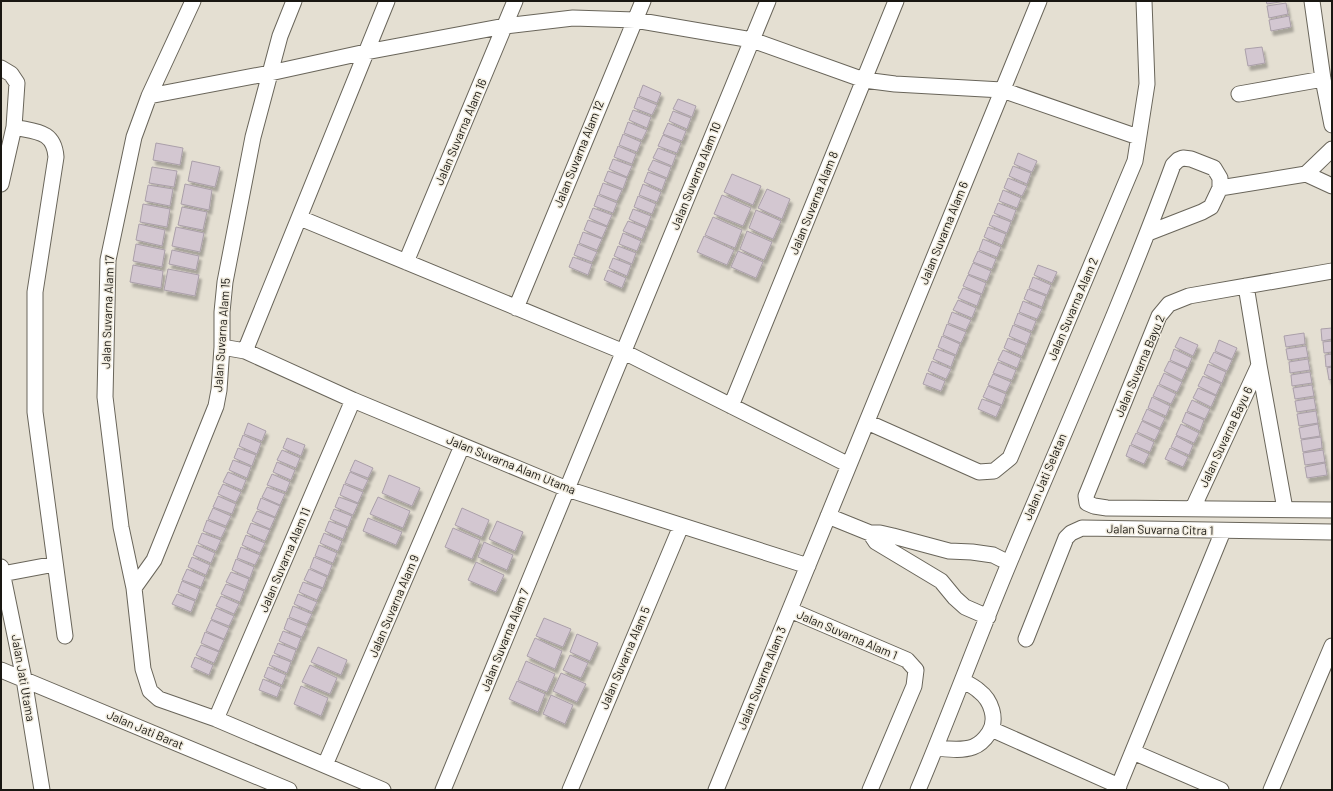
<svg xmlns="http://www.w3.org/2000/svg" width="1333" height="791" viewBox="0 0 1333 791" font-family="Barlow,sans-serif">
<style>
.building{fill:#d3c7d1;stroke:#aa9fa9;filter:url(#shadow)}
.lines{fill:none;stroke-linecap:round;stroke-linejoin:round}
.minor-casing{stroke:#69655a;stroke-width:17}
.minor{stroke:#fff;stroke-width:15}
.labels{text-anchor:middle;stroke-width:3;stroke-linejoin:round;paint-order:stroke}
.street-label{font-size:12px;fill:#191712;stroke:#f1ecdf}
</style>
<defs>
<filter id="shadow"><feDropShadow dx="2.5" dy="4.5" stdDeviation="1" flood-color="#0004"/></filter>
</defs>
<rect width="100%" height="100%" fill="#e4dfd2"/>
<!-- building -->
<path class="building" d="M 1266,1 L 1286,1 L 1267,4 Z
M 1286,3 L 1288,14 L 1269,18 L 1267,6 Z
M 1289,16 L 1291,27 L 1271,31 L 1269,20 Z
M 1262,47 L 1265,63 L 1248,66 L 1245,49 Z
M 643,85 L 661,93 L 657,103 L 639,96 Z
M 638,97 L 657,105 L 652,115 L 634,108 Z
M 678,99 L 696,106 L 692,117 L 673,109 Z
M 633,110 L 651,117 L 647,128 L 629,120 Z
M 673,111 L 691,118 L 687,129 L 669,121 Z
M 628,122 L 647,130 L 642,140 L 624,133 Z
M 668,123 L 686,131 L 682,141 L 663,134 Z
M 623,134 L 641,142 L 637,152 L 619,145 Z
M 663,135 L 681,143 L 677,153 L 658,146 Z
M 156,143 L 183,148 L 180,165 L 153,160 Z
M 618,146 L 636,154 L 632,164 L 614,157 Z
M 658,148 L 676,155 L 672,166 L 653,158 Z
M 1018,153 L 1037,161 L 1032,172 L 1014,164 Z
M 613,159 L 632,166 L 627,177 L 609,169 Z
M 653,160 L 671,167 L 667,178 L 648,170 Z
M 192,161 L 220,167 L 215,187 L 188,181 Z
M 1013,166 L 1031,173 L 1027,184 L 1009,176 Z
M 152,167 L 177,171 L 174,187 L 149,183 Z
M 608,171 L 627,178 L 623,189 L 604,181 Z
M 648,172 L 666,179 L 662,190 L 644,182 Z
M 732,174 L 761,186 L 753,205 L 724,192 Z
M 1008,178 L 1027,186 L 1022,196 L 1004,188 Z
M 603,183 L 622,190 L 617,201 L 599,194 Z
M 185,184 L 212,190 L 209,210 L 181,204 Z
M 643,184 L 661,192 L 657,202 L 639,195 Z
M 148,185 L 173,189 L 170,206 L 145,201 Z
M 767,189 L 790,199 L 782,219 L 758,208 Z
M 1003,190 L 1021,198 L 1017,208 L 999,201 Z
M 598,195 L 617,203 L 613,213 L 594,206 Z
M 722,195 L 751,208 L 743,226 L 714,214 Z
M 638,196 L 656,204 L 652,214 L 634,207 Z
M 998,203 L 1016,210 L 1012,221 L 994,213 Z
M 143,204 L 170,209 L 167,227 L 140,222 Z
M 182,207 L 207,212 L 203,230 L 178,225 Z
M 593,208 L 612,215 L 607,226 L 589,218 Z
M 633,209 L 651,216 L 647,227 L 629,219 Z
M 756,210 L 781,221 L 773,239 L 749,228 Z
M 993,215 L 1011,222 L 1007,233 L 989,225 Z
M 713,217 L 742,230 L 735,248 L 705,235 Z
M 588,220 L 607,227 L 602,238 L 584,230 Z
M 628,221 L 646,228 L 642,239 L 623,231 Z
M 139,224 L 165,230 L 162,246 L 136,240 Z
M 176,227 L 204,233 L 200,252 L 172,246 Z
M 988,227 L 1006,234 L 1002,245 L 984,237 Z
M 747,231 L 772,242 L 764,260 L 740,249 Z
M 583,232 L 602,239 L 597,250 L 579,243 Z
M 623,233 L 641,241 L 637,251 L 619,244 Z
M 704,236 L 734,250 L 727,265 L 697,252 Z
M 983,239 L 1001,247 L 997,257 L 979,250 Z
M 136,244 L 165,250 L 162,267 L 133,261 Z
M 578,244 L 597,252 L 592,262 L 574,255 Z
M 618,246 L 636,253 L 632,264 L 614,256 Z
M 172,250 L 199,256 L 196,270 L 169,264 Z
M 738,251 L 763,262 L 756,278 L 731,267 Z
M 978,251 L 996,259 L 992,269 L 973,262 Z
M 573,257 L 592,264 L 588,275 L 569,267 Z
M 613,258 L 631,265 L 627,276 L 609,268 Z
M 973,263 L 991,271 L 987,281 L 968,274 Z
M 133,265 L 163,271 L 161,288 L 130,282 Z
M 1038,265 L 1057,272 L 1052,283 L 1034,275 Z
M 168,269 L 199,275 L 195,296 L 164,290 Z
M 608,270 L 626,278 L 622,288 L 604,280 Z
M 968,275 L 986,283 L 982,294 L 963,286 Z
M 1033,277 L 1051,285 L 1047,295 L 1029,288 Z
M 963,288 L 981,295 L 977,306 L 958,298 Z
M 1028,289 L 1046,296 L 1042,307 L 1024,299 Z
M 958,300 L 976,308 L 972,318 L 953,310 Z
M 1023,301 L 1042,309 L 1037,319 L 1019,312 Z
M 952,312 L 971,320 L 966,330 L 948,323 Z
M 1018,313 L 1036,321 L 1032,331 L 1014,324 Z
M 947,324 L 966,332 L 961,343 L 943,335 Z
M 1013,325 L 1031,333 L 1027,344 L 1009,336 Z
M 1332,328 L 1332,339 L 1322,341 L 1321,329 Z
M 1304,333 L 1305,344 L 1286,347 L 1284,336 Z
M 942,336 L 960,344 L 956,355 L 938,347 Z
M 1180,337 L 1198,345 L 1193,356 L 1175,347 Z
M 1008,338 L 1026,345 L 1022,356 L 1004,348 Z
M 1219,340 L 1237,348 L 1232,359 L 1215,351 Z
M 1332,341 L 1332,352 L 1324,353 L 1323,342 Z
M 1306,346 L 1308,357 L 1288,360 L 1286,349 Z
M 937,349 L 955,356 L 951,367 L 933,359 Z
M 1174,349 L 1192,358 L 1188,368 L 1170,360 Z
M 1003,350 L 1021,358 L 1017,368 L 998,360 Z
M 1214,352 L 1232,360 L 1227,371 L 1209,362 Z
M 1332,354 L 1332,366 L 1326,367 L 1325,355 Z
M 1308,359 L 1310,370 L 1290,373 L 1289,362 Z
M 932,361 L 951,369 L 946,379 L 928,371 Z
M 1169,361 L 1187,369 L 1182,380 L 1164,371 Z
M 998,362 L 1016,370 L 1012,380 L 993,373 Z
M 1208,364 L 1226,372 L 1222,383 L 1204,374 Z
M 1332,367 L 1332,379 L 1329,380 L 1327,368 Z
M 1310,372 L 1312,383 L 1292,386 L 1291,375 Z
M 927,373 L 945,381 L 941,391 L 923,384 Z
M 1164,373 L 1182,382 L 1177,392 L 1159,384 Z
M 993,374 L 1011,382 L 1006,392 L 988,385 Z
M 1203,376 L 1221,384 L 1216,395 L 1198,386 Z
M 1158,385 L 1176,394 L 1171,404 L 1153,396 Z
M 1312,385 L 1314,396 L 1295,399 L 1293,388 Z
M 988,386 L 1006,394 L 1002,405 L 983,397 Z
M 1198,388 L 1216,396 L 1211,407 L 1193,398 Z
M 1152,397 L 1170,406 L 1166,416 L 1148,408 Z
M 1314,398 L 1316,409 L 1297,412 L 1295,401 Z
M 982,399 L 1001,406 L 996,417 L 978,409 Z
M 1192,400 L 1210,409 L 1205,419 L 1187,411 Z
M 1147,409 L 1165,418 L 1160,428 L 1142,420 Z
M 1316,411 L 1318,423 L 1299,426 L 1297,414 Z
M 1186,412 L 1204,420 L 1200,431 L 1182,422 Z
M 1142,421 L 1160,430 L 1155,440 L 1137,432 Z
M 248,423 L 266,431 L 262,441 L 244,434 Z
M 1181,424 L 1199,433 L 1194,443 L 1176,435 Z
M 1318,424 L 1320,436 L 1301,439 L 1299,428 Z
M 1136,433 L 1154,442 L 1150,452 L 1131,444 Z
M 243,435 L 261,443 L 257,454 L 239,446 Z
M 1176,436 L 1193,445 L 1189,455 L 1171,447 Z
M 1321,437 L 1322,448 L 1303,452 L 1301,440 Z
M 287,438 L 305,445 L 301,456 L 283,448 Z
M 1130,445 L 1149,454 L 1144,464 L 1126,456 Z
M 238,448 L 256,455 L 252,466 L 234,458 Z
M 1170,448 L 1188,457 L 1183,467 L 1165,459 Z
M 282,450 L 300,458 L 296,468 L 277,460 Z
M 1323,450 L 1325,462 L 1305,465 L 1303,453 Z
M 233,460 L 251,467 L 247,478 L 229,470 Z
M 355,460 L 373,468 L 368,478 L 350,471 Z
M 277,462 L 295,470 L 291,480 L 273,472 Z
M 1325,463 L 1327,475 L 1307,478 L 1305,467 Z
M 228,472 L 246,480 L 242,490 L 223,482 Z
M 350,472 L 368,480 L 363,490 L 345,483 Z
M 272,474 L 290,482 L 286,492 L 267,485 Z
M 389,475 L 420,488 L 412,506 L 382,493 Z
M 223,484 L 241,492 L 236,502 L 218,494 Z
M 344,484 L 363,492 L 358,503 L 340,495 Z
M 267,487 L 285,494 L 280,505 L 262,497 Z
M 218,496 L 236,504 L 232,514 L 213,507 Z
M 339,497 L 358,504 L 353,515 L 335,507 Z
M 378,497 L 410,511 L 403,528 L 370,514 Z
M 261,498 L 280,506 L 275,517 L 257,509 Z
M 213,508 L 231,516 L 226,526 L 208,519 Z
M 462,508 L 489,520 L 482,537 L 455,525 Z
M 334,509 L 352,516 L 348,527 L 330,519 Z
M 257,511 L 275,518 L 270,529 L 252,521 Z
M 368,518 L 402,532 L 396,545 L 363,531 Z
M 207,520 L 226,528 L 221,538 L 203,531 Z
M 329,521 L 347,528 L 343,539 L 325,531 Z
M 497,521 L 523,532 L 515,551 L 489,539 Z
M 251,523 L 270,530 L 265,541 L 247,533 Z
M 453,528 L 480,540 L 472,559 L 445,547 Z
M 202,533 L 221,540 L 216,551 L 198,543 Z
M 324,533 L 342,541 L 338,551 L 320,543 Z
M 246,535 L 265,543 L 260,553 L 242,545 Z
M 484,542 L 513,555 L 507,570 L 478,557 Z
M 197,545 L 215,553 L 211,563 L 193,555 Z
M 319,545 L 337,553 L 333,563 L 315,556 Z
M 241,547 L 260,555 L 255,565 L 237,558 Z
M 192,557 L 210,565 L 206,575 L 188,567 Z
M 314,557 L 332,565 L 328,576 L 310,568 Z
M 236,559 L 254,567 L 250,578 L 232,570 Z
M 476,562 L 504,575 L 496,592 L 468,580 Z
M 187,569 L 205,577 L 201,587 L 182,580 Z
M 309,569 L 327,577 L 323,588 L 304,580 Z
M 231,572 L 249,579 L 245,590 L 226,582 Z
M 182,581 L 200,589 L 196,600 L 178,592 Z
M 303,582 L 322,589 L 317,600 L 299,592 Z
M 226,584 L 244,591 L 240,602 L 221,594 Z
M 177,594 L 195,601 L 191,612 L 172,604 Z
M 298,594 L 317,602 L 312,612 L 294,604 Z
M 221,596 L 239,604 L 234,614 L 216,606 Z
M 293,606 L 312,614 L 307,624 L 289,617 Z
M 216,608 L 234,616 L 229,626 L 211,619 Z
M 288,618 L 307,626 L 302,637 L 284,629 Z
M 544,618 L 571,629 L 563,647 L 536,636 Z
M 211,620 L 229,628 L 224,639 L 206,631 Z
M 283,631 L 301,638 L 297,649 L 279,641 Z
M 205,632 L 224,640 L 219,651 L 201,643 Z
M 577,634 L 598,643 L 590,661 L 570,652 Z
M 535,638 L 562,651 L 555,669 L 527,656 Z
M 278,643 L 296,650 L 292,661 L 274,653 Z
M 201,645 L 219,652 L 214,663 L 196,655 Z
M 318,647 L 347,660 L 341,675 L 311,662 Z
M 273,655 L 291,662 L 287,673 L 269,665 Z
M 570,655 L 588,663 L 581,678 L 563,670 Z
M 195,657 L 213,665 L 209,675 L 191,667 Z
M 526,661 L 555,674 L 547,692 L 518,680 Z
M 310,665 L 337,678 L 330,694 L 302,682 Z
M 268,667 L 286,675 L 282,685 L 264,677 Z
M 561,673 L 586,684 L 577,702 L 553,691 Z
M 263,679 L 281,687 L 277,697 L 259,690 Z
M 517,681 L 545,694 L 538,712 L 509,699 Z
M 301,686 L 328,698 L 321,716 L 294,704 Z
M 551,695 L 573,705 L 565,724 L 543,714 Z"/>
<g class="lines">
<defs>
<path id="minor" d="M 193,1 L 149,96 L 134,137 L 108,260 L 105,397 L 121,527 L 134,588 L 143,669 L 150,691 L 159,699 L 216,719 L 383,790
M 1312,1 L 1323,79 L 1332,125
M 1,68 L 11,74 L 17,83 L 14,127 L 1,184
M 1239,94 L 1323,79
M 149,96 L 270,73 L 366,52 L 505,26 L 573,18 L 635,20 L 752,40 L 864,80 L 895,84 L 1002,90 L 1138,137
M 14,127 C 35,132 54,130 56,157 L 35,292 L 35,412 L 65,636
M 1306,174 L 1332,149
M 1220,188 L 1306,174 L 1332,186
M 300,218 L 624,352 L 849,465
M 406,262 L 515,1
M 1332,271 L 1189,296 L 1169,304 L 1159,316 L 1086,496 L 1087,503 L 1094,506 L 1107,508 L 1332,510
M 516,308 L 643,1
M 222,347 L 245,351 L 353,400 L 567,489 L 808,566
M 245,351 L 387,1
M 1259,365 L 1285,509
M 731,406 L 896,1
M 867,422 L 979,472 L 994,471 L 1010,458 L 1135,161 L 1147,84 L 1144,1
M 1193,508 L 1259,365 L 1246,286
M 828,516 L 870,533 L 880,533 L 893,536 L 949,551 L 972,552 L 993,555 L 1009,563
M 870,533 L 876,542 L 941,581 L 955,598 L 965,607 L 988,617
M 1,567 L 24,679 L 42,790
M 2,574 L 55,564
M 134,588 L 154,560 L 216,406 L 219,390 L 222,347 L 222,312 L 225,282 L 253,137 L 280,36 L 294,1
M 790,610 L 907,660 L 916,670 L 914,686 L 870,790
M 1026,639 L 1066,538 L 1071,533 L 1082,528 L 1332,532
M 1,670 L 289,790
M 216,719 L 353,400
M 991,729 L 1119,786
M 936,748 C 948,749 962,751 973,747 C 981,744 985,739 989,733 C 998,719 991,700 979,691 C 975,687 969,684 963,681
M 1133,752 L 1221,790
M 325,765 L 462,446
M 443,790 L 768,1
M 570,790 L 681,526
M 716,790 L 1039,1
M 918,790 C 951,712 980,632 1013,554 C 1067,425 1125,296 1173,165 L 1178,160 L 1183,158 L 1191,159 L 1214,168 L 1220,178 L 1220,188 L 1211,207 L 1202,212 L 1148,233
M 1117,790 L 1223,531
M 1271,790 L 1332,646"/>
</defs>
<!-- minor casing -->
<use href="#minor" class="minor-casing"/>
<!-- minor -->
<use href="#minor" class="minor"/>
</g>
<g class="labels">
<!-- street labels -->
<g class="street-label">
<text transform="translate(461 132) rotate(-67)" y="4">Jalan Suvarna Alam 16</text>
<text transform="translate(579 154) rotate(-68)" y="4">Jalan Suvarna Alam 12</text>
<text transform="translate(696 176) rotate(-68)" y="4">Jalan Suvarna Alam 10</text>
<text transform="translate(814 203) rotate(-68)" y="4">Jalan Suvarna Alam 8</text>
<text transform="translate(944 233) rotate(-68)" y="4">Jalan Suvarna Alam 6</text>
<text transform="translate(1073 309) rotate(-67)" y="4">Jalan Suvarna Alam 2</text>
<text transform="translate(108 312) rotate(-88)" y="4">Jalan Suvarna Alam 17</text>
<text transform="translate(222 335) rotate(-86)" y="4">Jalan Suvarna Alam 15</text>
<text transform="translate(1140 366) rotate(-67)" y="4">Jalan Suvarna Bayu 2</text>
<text transform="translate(1226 437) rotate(-65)" y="4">Jalan Suvarna Bayu 6</text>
<text transform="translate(511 465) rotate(22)" y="4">Jalan Suvarna Alam Utama</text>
<text transform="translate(1045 477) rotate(-67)" y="4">Jalan Jati Selatan</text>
<text transform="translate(1160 530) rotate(1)" y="4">Jalan Suvarna Citra 1</text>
<text transform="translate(285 560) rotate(-67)" y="4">Jalan Suvarna Alam 11</text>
<text transform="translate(394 606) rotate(-67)" y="4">Jalan Suvarna Alam 9</text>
<text transform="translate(847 635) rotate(23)" y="4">Jalan Suvarna Alam 1</text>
<text transform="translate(505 640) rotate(-68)" y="4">Jalan Suvarna Alam 7</text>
<text transform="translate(625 658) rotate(-67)" y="4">Jalan Suvarna Alam 5</text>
<text transform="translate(23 678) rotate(80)" y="4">Jalan Jati Utama</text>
<text transform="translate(762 678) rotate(-68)" y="4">Jalan Suvarna Alam 3</text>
<text transform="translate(145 730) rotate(23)" y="4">Jalan Jati Barat</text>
</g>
</g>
<!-- border -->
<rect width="1333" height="791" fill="none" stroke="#191712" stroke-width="4"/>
</svg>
